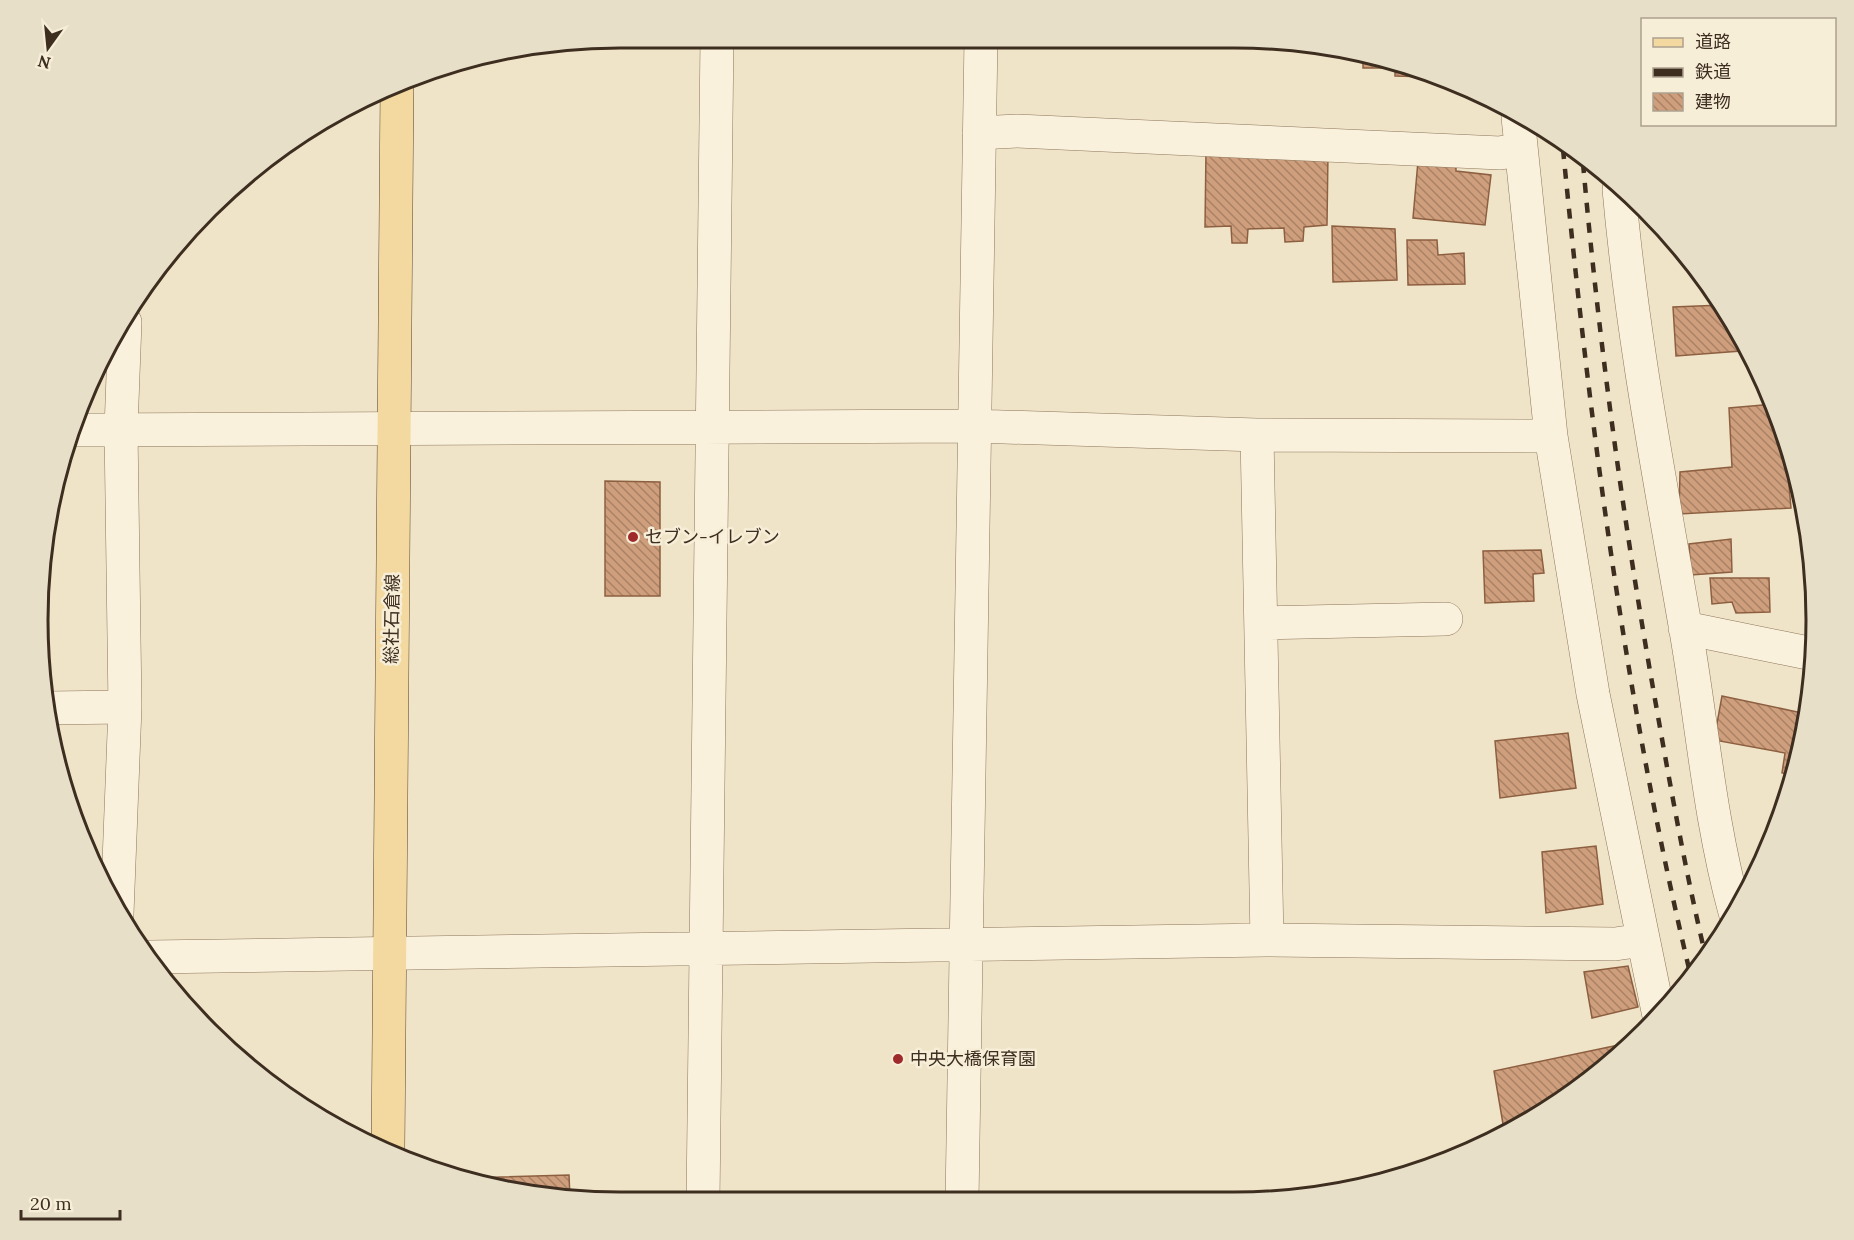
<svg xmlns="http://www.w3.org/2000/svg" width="1854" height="1240" viewBox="0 0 1854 1240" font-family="Lora,'Noto Sans JP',serif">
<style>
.building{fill:url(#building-back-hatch);stroke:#8d5f41;stroke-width:1.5}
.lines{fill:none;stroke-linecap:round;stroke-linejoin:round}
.minor-casing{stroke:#8d765c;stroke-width:34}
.major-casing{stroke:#5b4430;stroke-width:34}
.minor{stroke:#faf1dc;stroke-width:33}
.major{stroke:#f3d9a0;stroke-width:33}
.rail{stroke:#3d2e20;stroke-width:4.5;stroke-dasharray:10 10;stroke-linecap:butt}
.poi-dot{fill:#9e2a2b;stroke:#f7eed8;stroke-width:2}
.labels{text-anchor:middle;stroke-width:5;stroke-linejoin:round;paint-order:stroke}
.poi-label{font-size:18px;fill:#3d2e20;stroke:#f7eed8;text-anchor:start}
.street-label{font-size:18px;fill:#3d2e20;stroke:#f7eed8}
.rim{fill:none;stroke:#3d2e20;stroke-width:3}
</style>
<defs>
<pattern id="building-back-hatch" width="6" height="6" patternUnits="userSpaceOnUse" patternTransform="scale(1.5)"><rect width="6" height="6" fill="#cf9f7d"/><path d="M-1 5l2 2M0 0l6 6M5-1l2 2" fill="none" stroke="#a98266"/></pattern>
</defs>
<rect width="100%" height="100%" fill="#f0e4c8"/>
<!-- building -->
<path class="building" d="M 1363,54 L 1431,77 L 1395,76 L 1395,68 L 1363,68 Z
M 1206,151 L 1328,154 L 1327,225 L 1304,227 L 1303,241 L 1285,242 L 1284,228 L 1248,229 L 1247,243 L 1232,243 L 1231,226 L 1205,227 Z
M 1418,161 L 1456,165 L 1456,171 L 1491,175 L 1485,225 L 1413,218 Z
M 1332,226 L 1395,229 L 1397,280 L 1333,282 Z
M 1407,240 L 1437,240 L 1438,255 L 1464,253 L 1465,284 L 1408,285 Z
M 1723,305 L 1740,336 L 1741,351 L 1676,356 L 1673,307 Z
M 1774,404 L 1785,439 L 1791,508 L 1679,514 L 1680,472 L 1732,467 L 1729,408 Z
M 605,481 L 660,482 L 660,596 L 605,596 Z
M 1731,539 L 1732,572 L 1691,575 L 1689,544 Z
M 1541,550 L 1544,573 L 1533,574 L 1534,601 L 1485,603 L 1483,551 Z
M 1710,578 L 1769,578 L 1770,612 L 1736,613 L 1732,602 L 1712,604 Z
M 1722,696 L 1807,714 L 1805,733 L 1793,775 L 1782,773 L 1785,753 L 1714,740 Z
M 1568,733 L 1576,788 L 1500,798 L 1495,741 Z
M 1596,846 L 1603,904 L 1546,913 L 1542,852 Z
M 1628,966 L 1638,1007 L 1592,1018 L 1584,972 Z
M 1633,1042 L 1558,1104 L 1534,1117 L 1503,1124 L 1494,1071 Z
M 569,1175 L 570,1198 L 507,1191 L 466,1178 Z"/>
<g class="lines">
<defs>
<path id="minor" d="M 1518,117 L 1551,436 L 1593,694 L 1659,1016
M 979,133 L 1017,131 L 1500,153 L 1521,149
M 1619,189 C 1632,336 1660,480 1685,625 C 1702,721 1709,818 1735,912
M 74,430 L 974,426 L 1257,435 L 1551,436
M 1257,435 L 1267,940
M 1262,623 L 1446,619
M 1685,628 L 1813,654
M 47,708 L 125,707
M 117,914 L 125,707 L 121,429 L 125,322
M 150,957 L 1267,940 L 1615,944 L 1643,940
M 703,1202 L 717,38
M 962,1202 L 981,38"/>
<path id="major" d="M 388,1151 L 397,86"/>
</defs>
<!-- minor casing -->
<use href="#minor" class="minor-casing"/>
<!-- major casing -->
<use href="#major" class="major-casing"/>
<!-- minor -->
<use href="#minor" class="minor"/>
<!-- major -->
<use href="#major" class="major"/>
<!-- rail -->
<path class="rail" d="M 1563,149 C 1590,426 1626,706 1691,977
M 1583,163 C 1599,344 1624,526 1656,705 C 1671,790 1686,874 1706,958"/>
</g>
<!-- markers -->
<g class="poi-dot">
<circle cx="633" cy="537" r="6"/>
<circle cx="898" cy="1059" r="6"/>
</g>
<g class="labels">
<!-- poi labels -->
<g class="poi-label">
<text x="645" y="543">セブン-イレブン</text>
<text x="910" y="1065">中央大橋保育園</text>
</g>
<!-- street labels -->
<g class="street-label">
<text transform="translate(392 619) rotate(-89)" y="6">総社石倉線</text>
</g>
</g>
<!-- crop -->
<path d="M0 0H1854V1240H0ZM620 48H1234A572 572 0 0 1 1806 620V620A572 572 0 0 1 1234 1192H620A572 572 0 0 1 48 620V620A572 572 0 0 1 620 48Z" fill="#e8dfc9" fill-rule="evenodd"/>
<path class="rim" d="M620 48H1234A572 572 0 0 1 1806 620V620A572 572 0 0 1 1234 1192H620A572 572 0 0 1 48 620V620A572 572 0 0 1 620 48Z"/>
<!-- legend -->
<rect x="1641" y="18" width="195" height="108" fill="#f7eed8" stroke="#ada18e" stroke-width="1.5"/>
<rect x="1653" y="38" width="30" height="9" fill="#f3d9a0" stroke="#ada18e" stroke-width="1.5"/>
<text x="1695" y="48" font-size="18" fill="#3d2e20">道路</text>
<rect x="1653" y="68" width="30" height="9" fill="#3d2e20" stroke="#ada18e" stroke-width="1.5"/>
<text x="1695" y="78" font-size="18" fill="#3d2e20">鉄道</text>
<rect x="1653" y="93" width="30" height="18" fill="url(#building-back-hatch)" stroke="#ada18e" stroke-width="1.5"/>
<text x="1695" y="108" font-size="18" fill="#3d2e20">建物</text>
<!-- north arrow -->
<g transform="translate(48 48) rotate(195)" stroke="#f7eed8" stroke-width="4.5" paint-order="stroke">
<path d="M0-4.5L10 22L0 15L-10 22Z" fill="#3d2e20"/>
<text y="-9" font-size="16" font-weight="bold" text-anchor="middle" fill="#3d2e20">N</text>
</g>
<!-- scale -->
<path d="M21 1210v9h99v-9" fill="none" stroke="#3d2e20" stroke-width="3"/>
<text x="30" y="1210" font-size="18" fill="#3d2e20" stroke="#f7eed8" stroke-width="4.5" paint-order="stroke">20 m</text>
</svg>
